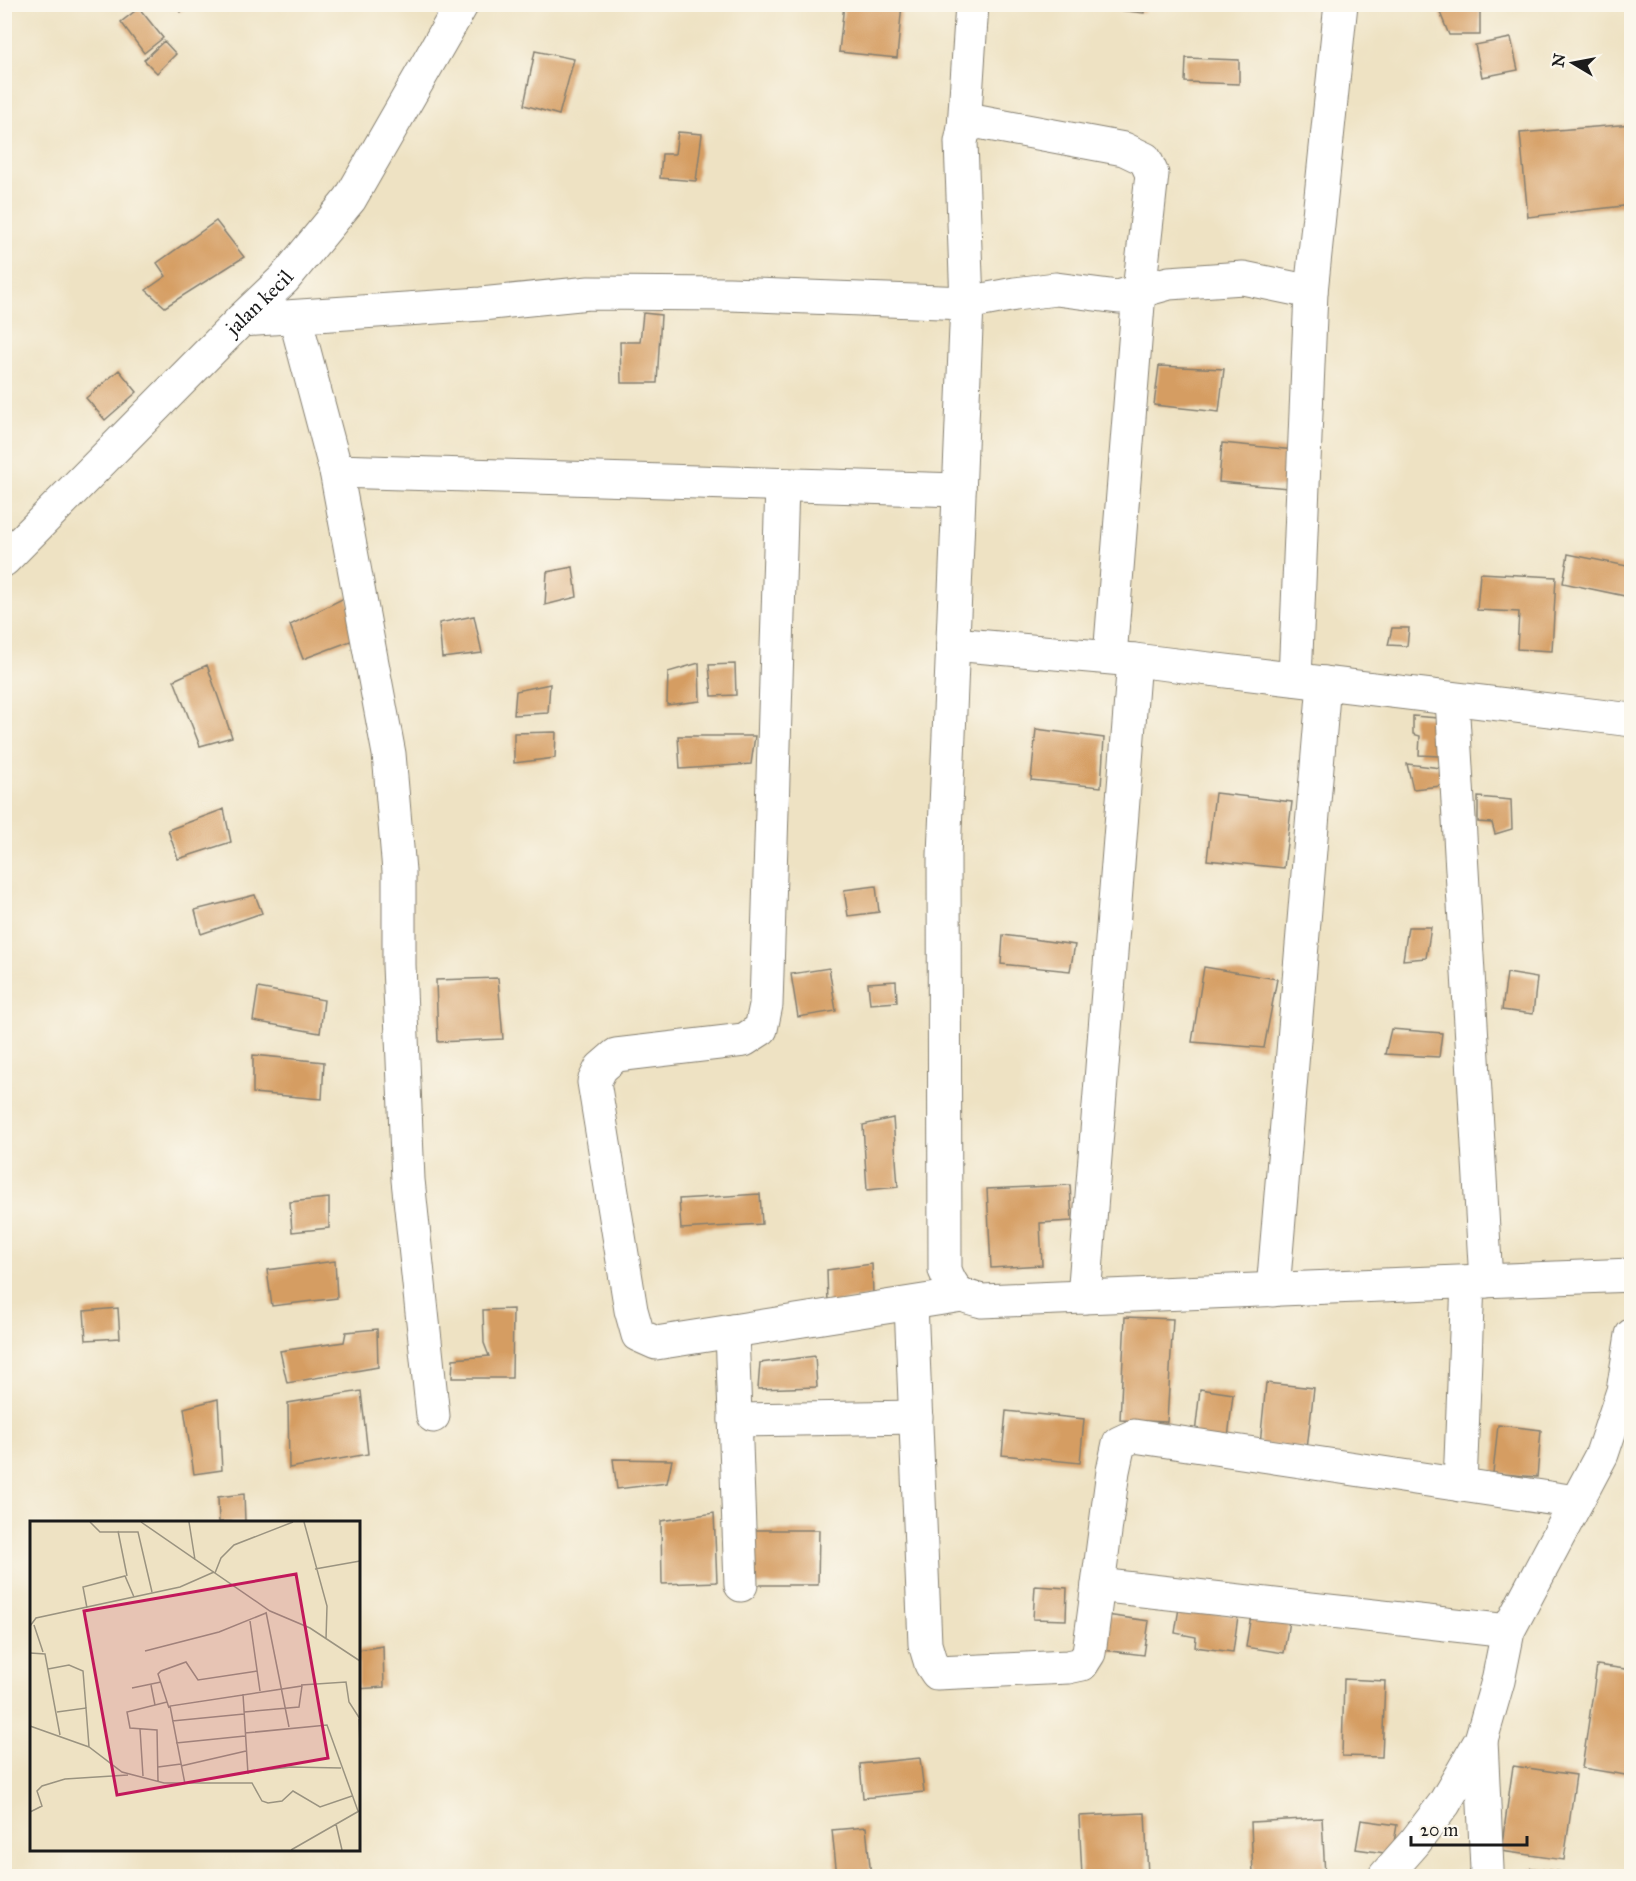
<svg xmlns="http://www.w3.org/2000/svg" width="1636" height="1881" viewBox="0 0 1636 1881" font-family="'IM FELL Great Primer',serif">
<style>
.building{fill:#d59d62}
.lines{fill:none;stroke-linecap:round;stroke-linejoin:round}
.minor-casing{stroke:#857f70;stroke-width:35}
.minor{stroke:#fff;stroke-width:33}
.labels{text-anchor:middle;stroke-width:4.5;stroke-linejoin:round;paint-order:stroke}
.street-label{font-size:21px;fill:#1c1c1c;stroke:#fbf7ec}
.inset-road{fill:none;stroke:#9a9380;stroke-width:1.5}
.view{fill:#c2185b;fill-opacity:0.15;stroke:#c2185b;stroke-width:3}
.inset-edge{fill:none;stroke:#1c1c1c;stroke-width:3}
</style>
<rect width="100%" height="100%" fill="#fbf7ec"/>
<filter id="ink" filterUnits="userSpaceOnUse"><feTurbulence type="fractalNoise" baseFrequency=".0167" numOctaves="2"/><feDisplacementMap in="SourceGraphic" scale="12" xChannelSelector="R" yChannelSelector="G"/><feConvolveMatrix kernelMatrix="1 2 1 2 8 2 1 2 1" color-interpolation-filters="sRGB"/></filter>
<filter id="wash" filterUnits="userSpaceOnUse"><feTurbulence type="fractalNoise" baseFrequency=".008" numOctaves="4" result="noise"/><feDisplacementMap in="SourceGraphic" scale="24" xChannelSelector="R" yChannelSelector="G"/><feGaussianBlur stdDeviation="1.35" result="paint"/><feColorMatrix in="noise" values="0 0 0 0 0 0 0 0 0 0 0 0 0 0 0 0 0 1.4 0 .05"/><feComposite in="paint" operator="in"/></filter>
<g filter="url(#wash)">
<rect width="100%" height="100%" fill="#eee2c3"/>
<g id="blocks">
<!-- building -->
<path class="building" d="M 175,4 L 190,4 L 180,12 Z
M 844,4 L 902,4 L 897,58 L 839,52 Z
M 1084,4 L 1145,4 L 1144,13 L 1084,6 Z
M 139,8 L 163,38 L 144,53 L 121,22 Z
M 1439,10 L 1480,10 L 1480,35 L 1449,35 Z
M 1511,38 L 1518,70 L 1482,77 L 1475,45 Z
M 164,41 L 176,54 L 157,73 L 144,60 Z
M 535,51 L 574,59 L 559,115 L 524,105 Z
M 1186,58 L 1239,60 L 1239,84 L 1185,82 Z
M 1632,124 L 1632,205 L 1528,217 L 1520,133 Z
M 678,132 L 702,134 L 696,181 L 660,178 L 662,154 L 675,154 Z
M 216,221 L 244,257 L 165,307 L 146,290 L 166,276 L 157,263 Z
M 643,313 L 661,315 L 657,383 L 621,383 L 620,342 L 640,342 Z
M 1159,366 L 1224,369 L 1219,412 L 1154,405 Z
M 119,370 L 137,392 L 105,420 L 86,398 Z
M 1222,443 L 1295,450 L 1288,488 L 1219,482 Z
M 1568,554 L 1632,567 L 1625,596 L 1563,583 Z
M 573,567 L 577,597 L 545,605 L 547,572 Z
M 1480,573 L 1556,577 L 1552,651 L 1517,649 L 1519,612 L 1477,610 Z
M 348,596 L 356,639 L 303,659 L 290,625 Z
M 474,616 L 482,653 L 442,658 L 439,623 Z
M 1392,628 L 1409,628 L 1407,646 L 1388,645 Z
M 699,663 L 700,701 L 667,705 L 668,672 Z
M 735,664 L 736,695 L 712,696 L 709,665 Z
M 207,665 L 232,737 L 200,746 L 174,680 Z
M 550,684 L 548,713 L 514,715 L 516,691 Z
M 1413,716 L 1438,718 L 1439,756 L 1419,755 L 1420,736 L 1413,734 Z
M 1036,729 L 1104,738 L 1101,787 L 1031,780 Z
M 556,732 L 555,758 L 514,763 L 514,733 Z
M 678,736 L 755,736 L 751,764 L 680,769 Z
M 1407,764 L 1441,768 L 1441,786 L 1413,789 Z
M 1215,793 L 1292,802 L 1284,868 L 1207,860 Z
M 1478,797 L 1511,800 L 1512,829 L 1495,834 L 1492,823 L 1478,822 Z
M 224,809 L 231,842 L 178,859 L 168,830 Z
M 876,886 L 879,912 L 848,916 L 844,890 Z
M 255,895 L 262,913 L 201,934 L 195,910 Z
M 1408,927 L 1431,927 L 1426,958 L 1403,960 Z
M 1003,935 L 1075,945 L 1070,971 L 1001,964 Z
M 1204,967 L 1277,979 L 1264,1048 L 1192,1042 Z
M 829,968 L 836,1011 L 798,1017 L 791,974 Z
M 1507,973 L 1537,978 L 1533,1014 L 1502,1010 Z
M 498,978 L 503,1039 L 438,1042 L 436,980 Z
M 896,981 L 897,1002 L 870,1004 L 868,983 Z
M 258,988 L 324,1000 L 320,1033 L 253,1021 Z
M 1391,1029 L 1442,1033 L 1439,1057 L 1385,1054 Z
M 253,1055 L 324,1062 L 322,1099 L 253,1093 Z
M 893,1118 L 898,1187 L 867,1190 L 863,1125 Z
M 1070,1185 L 1072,1221 L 1040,1223 L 1042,1265 L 991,1268 L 987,1189 Z
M 760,1194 L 762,1224 L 681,1229 L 679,1199 Z
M 329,1198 L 329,1228 L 292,1232 L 290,1202 Z
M 335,1261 L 337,1298 L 272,1306 L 267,1270 Z
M 872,1264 L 873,1296 L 828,1304 L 827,1270 Z
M 118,1308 L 120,1338 L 86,1340 L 84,1311 Z
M 513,1309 L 512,1378 L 452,1378 L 453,1359 L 489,1356 L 484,1343 L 483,1310 Z
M 1125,1317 L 1173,1319 L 1167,1422 L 1120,1420 Z
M 377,1329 L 378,1367 L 287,1383 L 280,1351 L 344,1342 L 346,1332 Z
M 815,1356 L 817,1387 L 758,1389 L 760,1363 Z
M 1266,1383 L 1314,1388 L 1307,1449 L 1260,1444 Z
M 1200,1389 L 1233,1394 L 1227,1447 L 1194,1443 Z
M 361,1391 L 368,1454 L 289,1468 L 288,1403 Z
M 218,1399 L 222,1470 L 194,1474 L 184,1408 Z
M 1006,1411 L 1084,1419 L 1080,1463 L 1002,1455 Z
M 1498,1425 L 1541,1430 L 1537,1477 L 1493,1473 Z
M 613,1459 L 672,1460 L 667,1483 L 617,1489 Z
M 244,1494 L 245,1522 L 219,1522 L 218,1497 Z
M 714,1513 L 717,1582 L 662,1584 L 661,1521 Z
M 754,1530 L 819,1530 L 818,1585 L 754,1585 Z
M 1035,1586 L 1067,1588 L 1066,1620 L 1033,1619 Z
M 1179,1608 L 1238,1616 L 1233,1652 L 1195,1647 L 1196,1637 L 1175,1633 Z
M 1252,1608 L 1290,1614 L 1284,1653 L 1246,1647 Z
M 1099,1614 L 1149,1621 L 1144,1655 L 1094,1649 Z
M 383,1646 L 384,1687 L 358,1689 L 358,1650 Z
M 1597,1665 L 1632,1670 L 1632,1776 L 1582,1768 Z
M 1344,1679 L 1385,1681 L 1382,1757 L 1342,1756 Z
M 920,1758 L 924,1792 L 863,1798 L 860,1764 Z
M 1513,1766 L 1576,1775 L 1564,1860 L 1501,1851 Z
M 1145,1813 L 1148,1876 L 1082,1876 L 1079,1816 Z
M 1322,1818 L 1325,1876 L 1253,1876 L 1251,1822 Z
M 1361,1820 L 1397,1825 L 1392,1854 L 1356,1849 Z
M 866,1827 L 871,1876 L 837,1876 L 832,1830 Z
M 1531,1868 L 1584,1875 L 1584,1876 L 1530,1876 Z"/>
</g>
</g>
<g filter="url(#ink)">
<use href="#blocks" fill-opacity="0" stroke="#857f70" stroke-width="1.5"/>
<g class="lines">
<defs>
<g id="minor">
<path d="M 964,128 L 972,4"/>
<path d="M 295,317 L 336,471 L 389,754 L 399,871 L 399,965 L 408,1180 L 433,1416"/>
<path d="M 241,320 L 481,304 L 589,293 L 729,294 L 967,303 L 1015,294 L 1056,289 L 1118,297 L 1169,283 L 1243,278 L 1311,292"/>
<path d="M 336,471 L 959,490"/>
<path d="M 782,485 L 766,1005 L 761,1029 L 744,1040 L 616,1055 L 601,1068 L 594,1082 L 631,1310 L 638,1335 L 656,1343 L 962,1295"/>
<path id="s1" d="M 4,560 L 241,320 L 284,279 L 350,199 L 462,4"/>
<path d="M 953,644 L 1134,660 L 1632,720"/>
<path d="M 1110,657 L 1139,292 L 1152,174 L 1145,159 L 1124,149 L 978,122 L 964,128 L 961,142 L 967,303 L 944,855 L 945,1270 C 954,1293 959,1295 982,1301 L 1632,1275"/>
<path d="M 1295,679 L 1311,292 L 1341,4"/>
<path d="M 1452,699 L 1486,1281"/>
<path d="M 1273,1290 L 1324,683"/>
<path d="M 1084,1297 L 1134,660"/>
<path d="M 911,1304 L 925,1644 L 931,1664 L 937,1673 L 1068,1667 L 1082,1664 L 1089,1653 L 1113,1471 L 1119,1443 L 1134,1436 L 1576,1502"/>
<path d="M 732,1331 L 741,1585"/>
<path d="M 735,1420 L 916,1417"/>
<path d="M 1460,1485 L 1468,1282"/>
<path d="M 1098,1585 L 1508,1631"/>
<path d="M 1481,1740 L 1487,1869 L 1486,1876"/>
<path d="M 1385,1876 L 1415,1842 L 1444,1804 L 1481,1740 L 1498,1681 L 1508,1631 L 1602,1454 L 1623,1391 L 1632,1335"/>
</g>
</defs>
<!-- minor casing -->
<use href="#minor" class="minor-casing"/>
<!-- minor -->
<use href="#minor" class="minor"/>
</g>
</g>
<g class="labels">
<!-- street labels -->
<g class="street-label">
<text dy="7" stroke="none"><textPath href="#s1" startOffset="363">jalan kecil</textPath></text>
</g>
</g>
<!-- overview -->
<g transform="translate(30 1521)">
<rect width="330" height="330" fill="#eee2c3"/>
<path class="inset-road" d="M 60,1 L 70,11 L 108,11 L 122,71M 111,1 L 240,90 L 280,107 L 330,140M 159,1 L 165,39M 274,1 L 297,85 L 296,118M 88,10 L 97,55M 285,48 L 330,40M 185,52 L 191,37 L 204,24 L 263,1M 57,87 L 53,66 L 95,55 L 104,76M 236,91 L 259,206M 220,100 L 230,170M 4,104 L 13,131M 0,105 L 6,97 L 150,66 L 184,51M 115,130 L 189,111 L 236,92M 0,132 L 15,133 L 30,214M 18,148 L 39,144 L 53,150 L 56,187M 121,164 L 125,184M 271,164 L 316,161 L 319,181 L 330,198M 102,167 L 131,161M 213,173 L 218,253M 139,187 L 128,153 L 131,150 L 156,141 L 168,159 L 227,150M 27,191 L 56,187 L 59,226M 329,198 L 330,225M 142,200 L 214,193M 0,205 L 59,226 L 92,251 L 134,262 L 222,262 L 232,280 L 238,282 L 252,280 L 263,270 L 290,286 L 322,275M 110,208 L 113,255M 215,212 L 297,204 L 328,290M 146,222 L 215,215M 151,245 L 216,230M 128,246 L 151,243M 217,251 L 261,246 L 311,247M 128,260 L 127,209 L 100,207 L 97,191 L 137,181M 155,263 L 140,185 L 272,165 L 269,186 L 214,191M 0,291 L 12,285 L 7,270 L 12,265 L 35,258 L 98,254M 306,303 L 312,329M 261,329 L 329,290"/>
<path class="view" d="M 266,53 L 298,237 L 87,274 L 54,90 Z"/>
<rect width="330" height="330" class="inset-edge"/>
</g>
<!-- margin -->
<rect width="1636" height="1881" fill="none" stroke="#fbf7ec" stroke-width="24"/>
<!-- north arrow -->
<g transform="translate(1573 63) rotate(280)" stroke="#fbf7ec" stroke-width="4.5" paint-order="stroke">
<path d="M0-4.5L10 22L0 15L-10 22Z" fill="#1c1c1c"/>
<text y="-9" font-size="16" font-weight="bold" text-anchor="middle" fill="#1c1c1c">N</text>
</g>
<!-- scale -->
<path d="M1411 1836v9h116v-9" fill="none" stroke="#1c1c1c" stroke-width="3"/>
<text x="1420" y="1836" font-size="18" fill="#1c1c1c" stroke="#fbf7ec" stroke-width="4.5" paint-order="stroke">20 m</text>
</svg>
